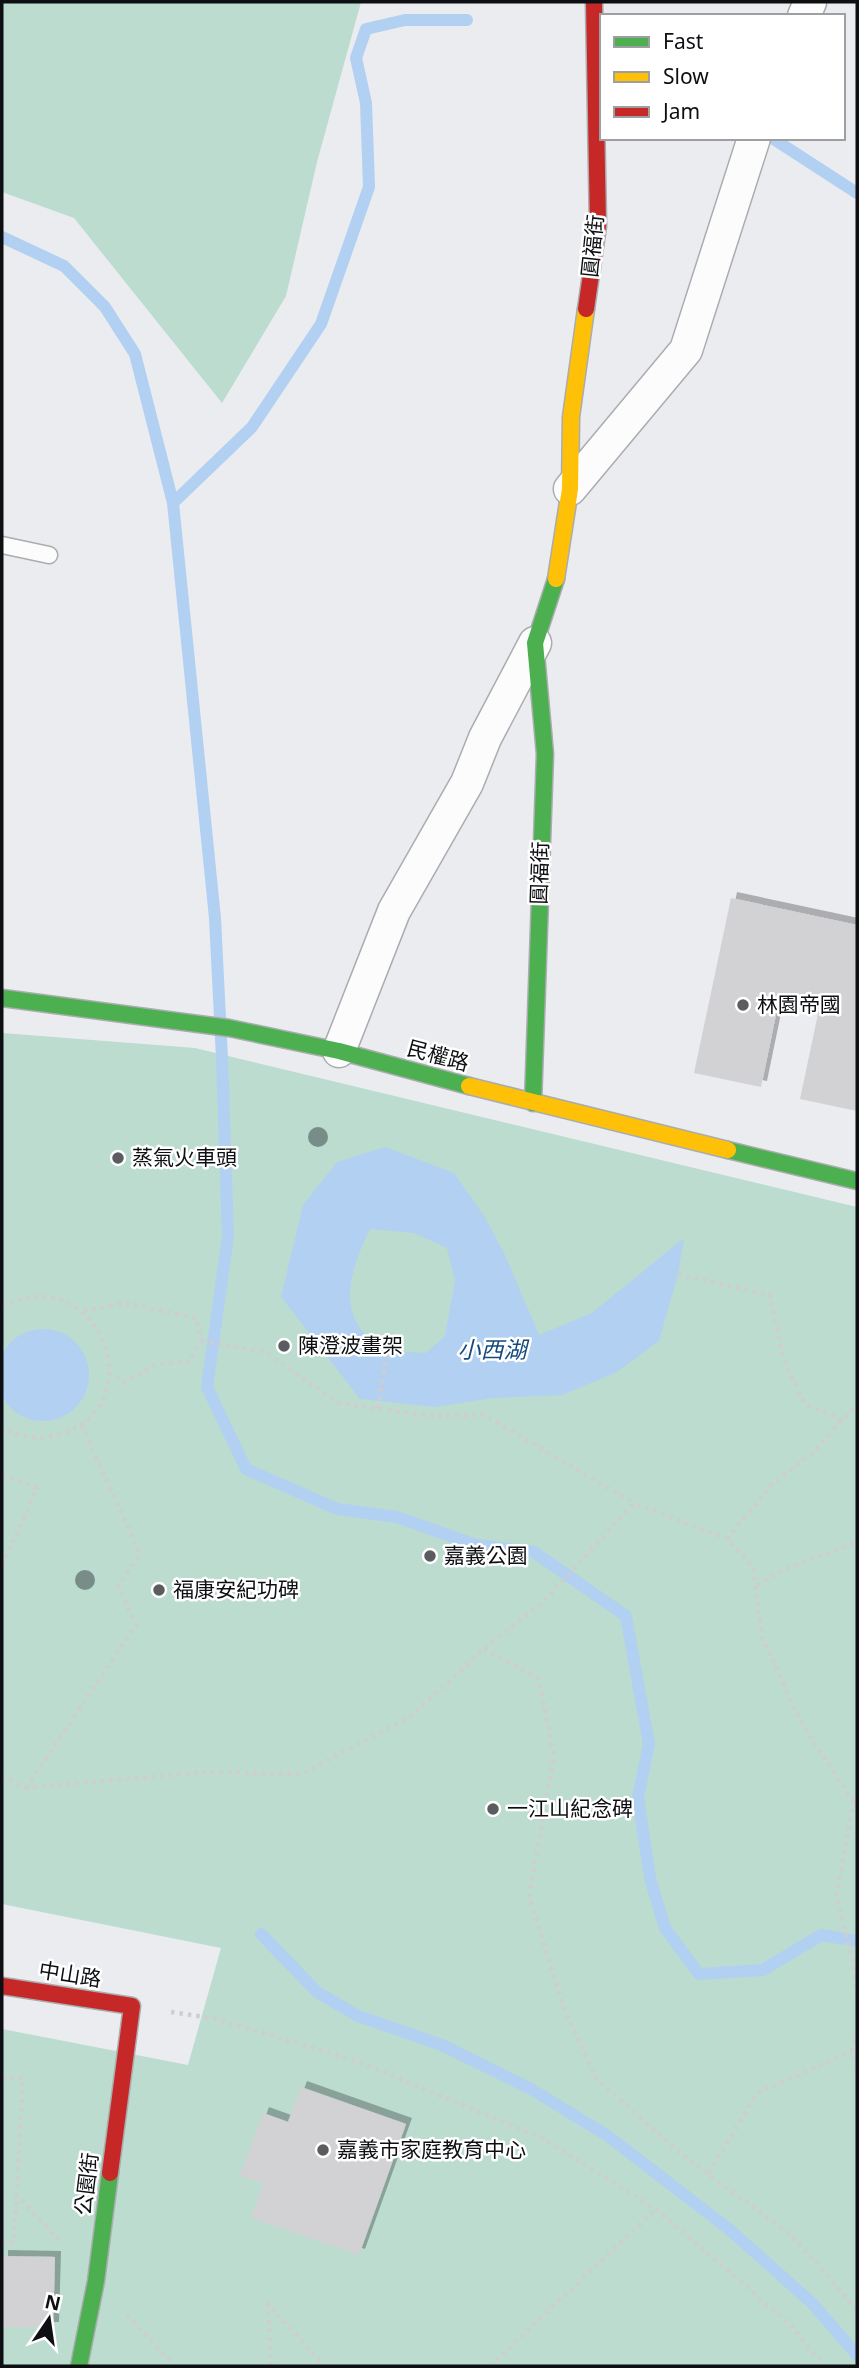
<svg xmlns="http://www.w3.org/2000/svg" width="859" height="2368" viewBox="0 0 859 2368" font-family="'Noto Sans','Noto Sans TC',sans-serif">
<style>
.green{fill:#bbdccf}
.water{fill:#b2d0f2;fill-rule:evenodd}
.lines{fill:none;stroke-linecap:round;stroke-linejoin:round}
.stream{stroke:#b2d0f2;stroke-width:12}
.building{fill:#d2d2d5;filter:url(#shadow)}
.lane-casing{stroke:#aaacaf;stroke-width:19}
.street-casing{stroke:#aaacaf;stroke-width:35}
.fast-casing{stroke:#aaacaf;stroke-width:19}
.slow-casing{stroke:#aaacaf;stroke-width:19}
.jam-casing{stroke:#aaacaf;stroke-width:19}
.path{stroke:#ceced0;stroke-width:4.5;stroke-dasharray:3.5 5;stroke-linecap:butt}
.lane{stroke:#fcfcfd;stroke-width:16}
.street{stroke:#fcfcfd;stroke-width:32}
.fast{stroke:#4caf50;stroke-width:16}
.slow{stroke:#ffc107;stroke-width:16}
.jam{stroke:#c62828;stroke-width:16}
.tree{fill:#788d87}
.poi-dot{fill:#5a5c60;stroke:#fff;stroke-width:2.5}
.labels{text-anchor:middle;stroke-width:5;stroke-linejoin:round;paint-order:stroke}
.street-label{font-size:21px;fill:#0d0f12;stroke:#fff}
.poi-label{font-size:21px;fill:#0d0f12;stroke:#fff;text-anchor:start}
.water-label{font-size:23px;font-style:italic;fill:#14497e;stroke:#fff}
</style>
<defs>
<filter id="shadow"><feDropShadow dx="6" dy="-6" stdDeviation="0" flood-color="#0004"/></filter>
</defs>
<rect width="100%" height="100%" fill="#eaecf0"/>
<!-- green -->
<path class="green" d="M 2,2 L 361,2 L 317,162 L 286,296 L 222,403 L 74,218 L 2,192 Z
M 2,1033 L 195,1048 L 857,1207 L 857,2366 L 2,2366 L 2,2029 L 188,2065 L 221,1948 L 2,1904 Z"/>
<!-- water -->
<path class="water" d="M 385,1147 L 454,1173 L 484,1216 L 505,1255 L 539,1335 L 592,1313 L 684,1238 L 678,1274 L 659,1341 L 617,1372 L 562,1395 L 492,1398 L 435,1407 L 360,1399 L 281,1297 L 303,1205 L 337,1162 ZM 370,1229 L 414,1233 L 447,1248 L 455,1281 L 445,1336 L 426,1353 C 414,1352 398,1353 388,1349 C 332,1325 349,1271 370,1229 Z
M-3 1375a46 46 0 1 1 92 0a46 46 0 1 1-92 0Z"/>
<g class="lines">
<!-- stream -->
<path class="stream" d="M 772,138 L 857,193
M 2,237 L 64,266 L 105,307 L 135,354 L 173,503 L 215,918 L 222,1058 L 228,1236 L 207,1387 L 246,1469 L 337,1509 L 397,1517 L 476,1545 L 534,1552 L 626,1616 L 649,1744 L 638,1797 L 650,1878 L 665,1928 L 699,1974 L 763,1970 L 821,1935 L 857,1941
M 173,503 L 252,427 L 321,324 L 369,187 L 366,103 L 356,58 L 366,29 L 405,20 L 467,20
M 261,1934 L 317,1992 L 358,2016 L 442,2045 L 531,2089 L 608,2136 L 730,2230 L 813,2304 L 857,2355"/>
</g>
<!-- building -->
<path class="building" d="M 731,898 L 857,925 L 857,1111 L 800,1099 L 819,1009 L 779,1000 L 761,1087 L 694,1073 Z
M 301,2087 L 406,2124 L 359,2255 L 251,2218 L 263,2184 L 240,2176 L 263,2113 L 288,2122 Z
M 2,2256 L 55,2257 L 53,2328 L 2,2327 Z"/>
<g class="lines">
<defs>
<path id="lane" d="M 2,545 L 49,555"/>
<path id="street" d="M 804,16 L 810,2
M 570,489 L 686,350 L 754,138
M 339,1051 L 394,911 L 467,783 L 485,738 L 535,643"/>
<path id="fast" d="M 2,998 L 229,1028 L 339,1051 L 469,1086
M 533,1103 L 545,754 L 535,643 L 556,579
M 728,1150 L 857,1181
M 79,2366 L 96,2281 L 110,2173"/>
<path id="slow" d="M 556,579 L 570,489 L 571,417 L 586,309
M 469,1086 L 728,1150"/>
<path id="jam" d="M 586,309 L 598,226 L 594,2
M 2,1986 L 132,2006 L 110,2173"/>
</defs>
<!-- lane casing -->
<use href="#lane" class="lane-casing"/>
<!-- street casing -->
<use href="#street" class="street-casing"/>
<!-- fast casing -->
<use href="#fast" class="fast-casing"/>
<!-- slow casing -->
<use href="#slow" class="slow-casing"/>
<!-- jam casing -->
<use href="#jam" class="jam-casing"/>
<!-- path -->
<path class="path" d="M 678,1274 L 770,1295 L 784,1361 L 805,1404 L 843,1420
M 2,1307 C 97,1257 154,1402 64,1433 C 43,1440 21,1439 2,1427
M 84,1311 L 123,1303 L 196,1318 L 201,1341 L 189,1362 L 156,1364 L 125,1382 L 111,1373
M 201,1341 L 265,1352 L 339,1403 L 433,1416 L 484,1415 L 634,1503
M 378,1408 L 389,1339
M 2,1475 L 37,1488 L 2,1567
M 727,1539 L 771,1485 L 812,1453 L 852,1410 L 857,1412
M 757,1585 L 781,1571 L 857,1542
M 484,1649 L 538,1678 L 554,1755 L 529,1896 L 563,2006 L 597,2080 L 685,2157 L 791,2235 L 857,2310
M 2,1776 L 26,1788 L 206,1772 L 301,1774 L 410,1717 L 484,1649 L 543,1602 L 634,1503 L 727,1539 L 753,1567 L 762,1637 L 802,1724 L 857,1807
M 26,1788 L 136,1625 L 118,1586 L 140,1554 L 81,1424
M 857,1803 L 853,1805 L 836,1897 L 853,1962 L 857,1995
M 171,2012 L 212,2018 L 354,2060 L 540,2137 L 656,2209 L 791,2325 L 824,2366
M 857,2032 L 852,2051 L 857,2071
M 2,2078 L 23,2078 L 14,2243 L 2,2242
M 709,2173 L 757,2093 L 852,2051
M 16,2194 L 62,2244
M 127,2315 L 174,2366
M 271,2366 L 268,2304 L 324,2366
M 490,2366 L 656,2209"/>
<!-- lane -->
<use href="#lane" class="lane"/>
<!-- street -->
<use href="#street" class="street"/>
<!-- fast -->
<use href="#fast" class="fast"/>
<!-- slow -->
<use href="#slow" class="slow"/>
<!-- jam -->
<use href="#jam" class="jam"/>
</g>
<!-- trees -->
<g class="tree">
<circle cx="318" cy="1137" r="10"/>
<circle cx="85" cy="1580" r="10"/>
</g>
<!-- markers -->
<g class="poi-dot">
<circle cx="743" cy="1005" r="7"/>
<circle cx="118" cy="1158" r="7"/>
<circle cx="284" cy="1346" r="7"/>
<circle cx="430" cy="1556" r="7"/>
<circle cx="159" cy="1590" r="7"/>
<circle cx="493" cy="1809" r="7"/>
<circle cx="323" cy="2150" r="7"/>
</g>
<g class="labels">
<!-- street labels -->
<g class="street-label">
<text transform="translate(593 246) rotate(-84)" y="7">圓福街</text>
<text transform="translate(540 873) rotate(-88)" y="7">圓福街</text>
<text transform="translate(438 1056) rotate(15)" y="7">民權路</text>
<text transform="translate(70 1975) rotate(9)" y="7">中山路</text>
<text transform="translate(87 2184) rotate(-83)" y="7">公園街</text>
</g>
<!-- poi labels -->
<g class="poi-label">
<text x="757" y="1012">林園帝國</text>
<text x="132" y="1165">蒸氣火車頭</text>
<text x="298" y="1353">陳澄波畫架</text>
<text x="444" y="1563">嘉義公園</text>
<text x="173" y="1597">福康安紀功碑</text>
<text x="507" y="1816">一江山紀念碑</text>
<text x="337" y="2157">嘉義市家庭教育中心</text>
</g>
<!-- water labels -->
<g class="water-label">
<text x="492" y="1358">小西湖</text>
</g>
</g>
<!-- border -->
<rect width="859" height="2368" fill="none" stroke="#0d0f12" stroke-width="7"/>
<!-- legend -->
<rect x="600" y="14" width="245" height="126" fill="#ffffff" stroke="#9e9fa0" stroke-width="2"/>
<rect x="614" y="37" width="35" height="10" fill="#4caf50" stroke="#9e9fa0" stroke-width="2"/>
<text x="663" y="49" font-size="21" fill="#0d0f12">Fast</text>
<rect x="614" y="72" width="35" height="10" fill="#ffc107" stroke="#9e9fa0" stroke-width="2"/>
<text x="663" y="84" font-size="21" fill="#0d0f12">Slow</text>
<rect x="614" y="107" width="35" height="10" fill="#c62828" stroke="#9e9fa0" stroke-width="2"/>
<text x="663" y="119" font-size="21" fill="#0d0f12">Jam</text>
<!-- north arrow -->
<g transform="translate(49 2319) rotate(13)" stroke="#ffffff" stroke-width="5" paint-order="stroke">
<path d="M0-5L12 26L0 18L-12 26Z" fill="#0d0f12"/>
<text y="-10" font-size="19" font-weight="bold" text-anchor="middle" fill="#0d0f12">N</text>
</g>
</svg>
